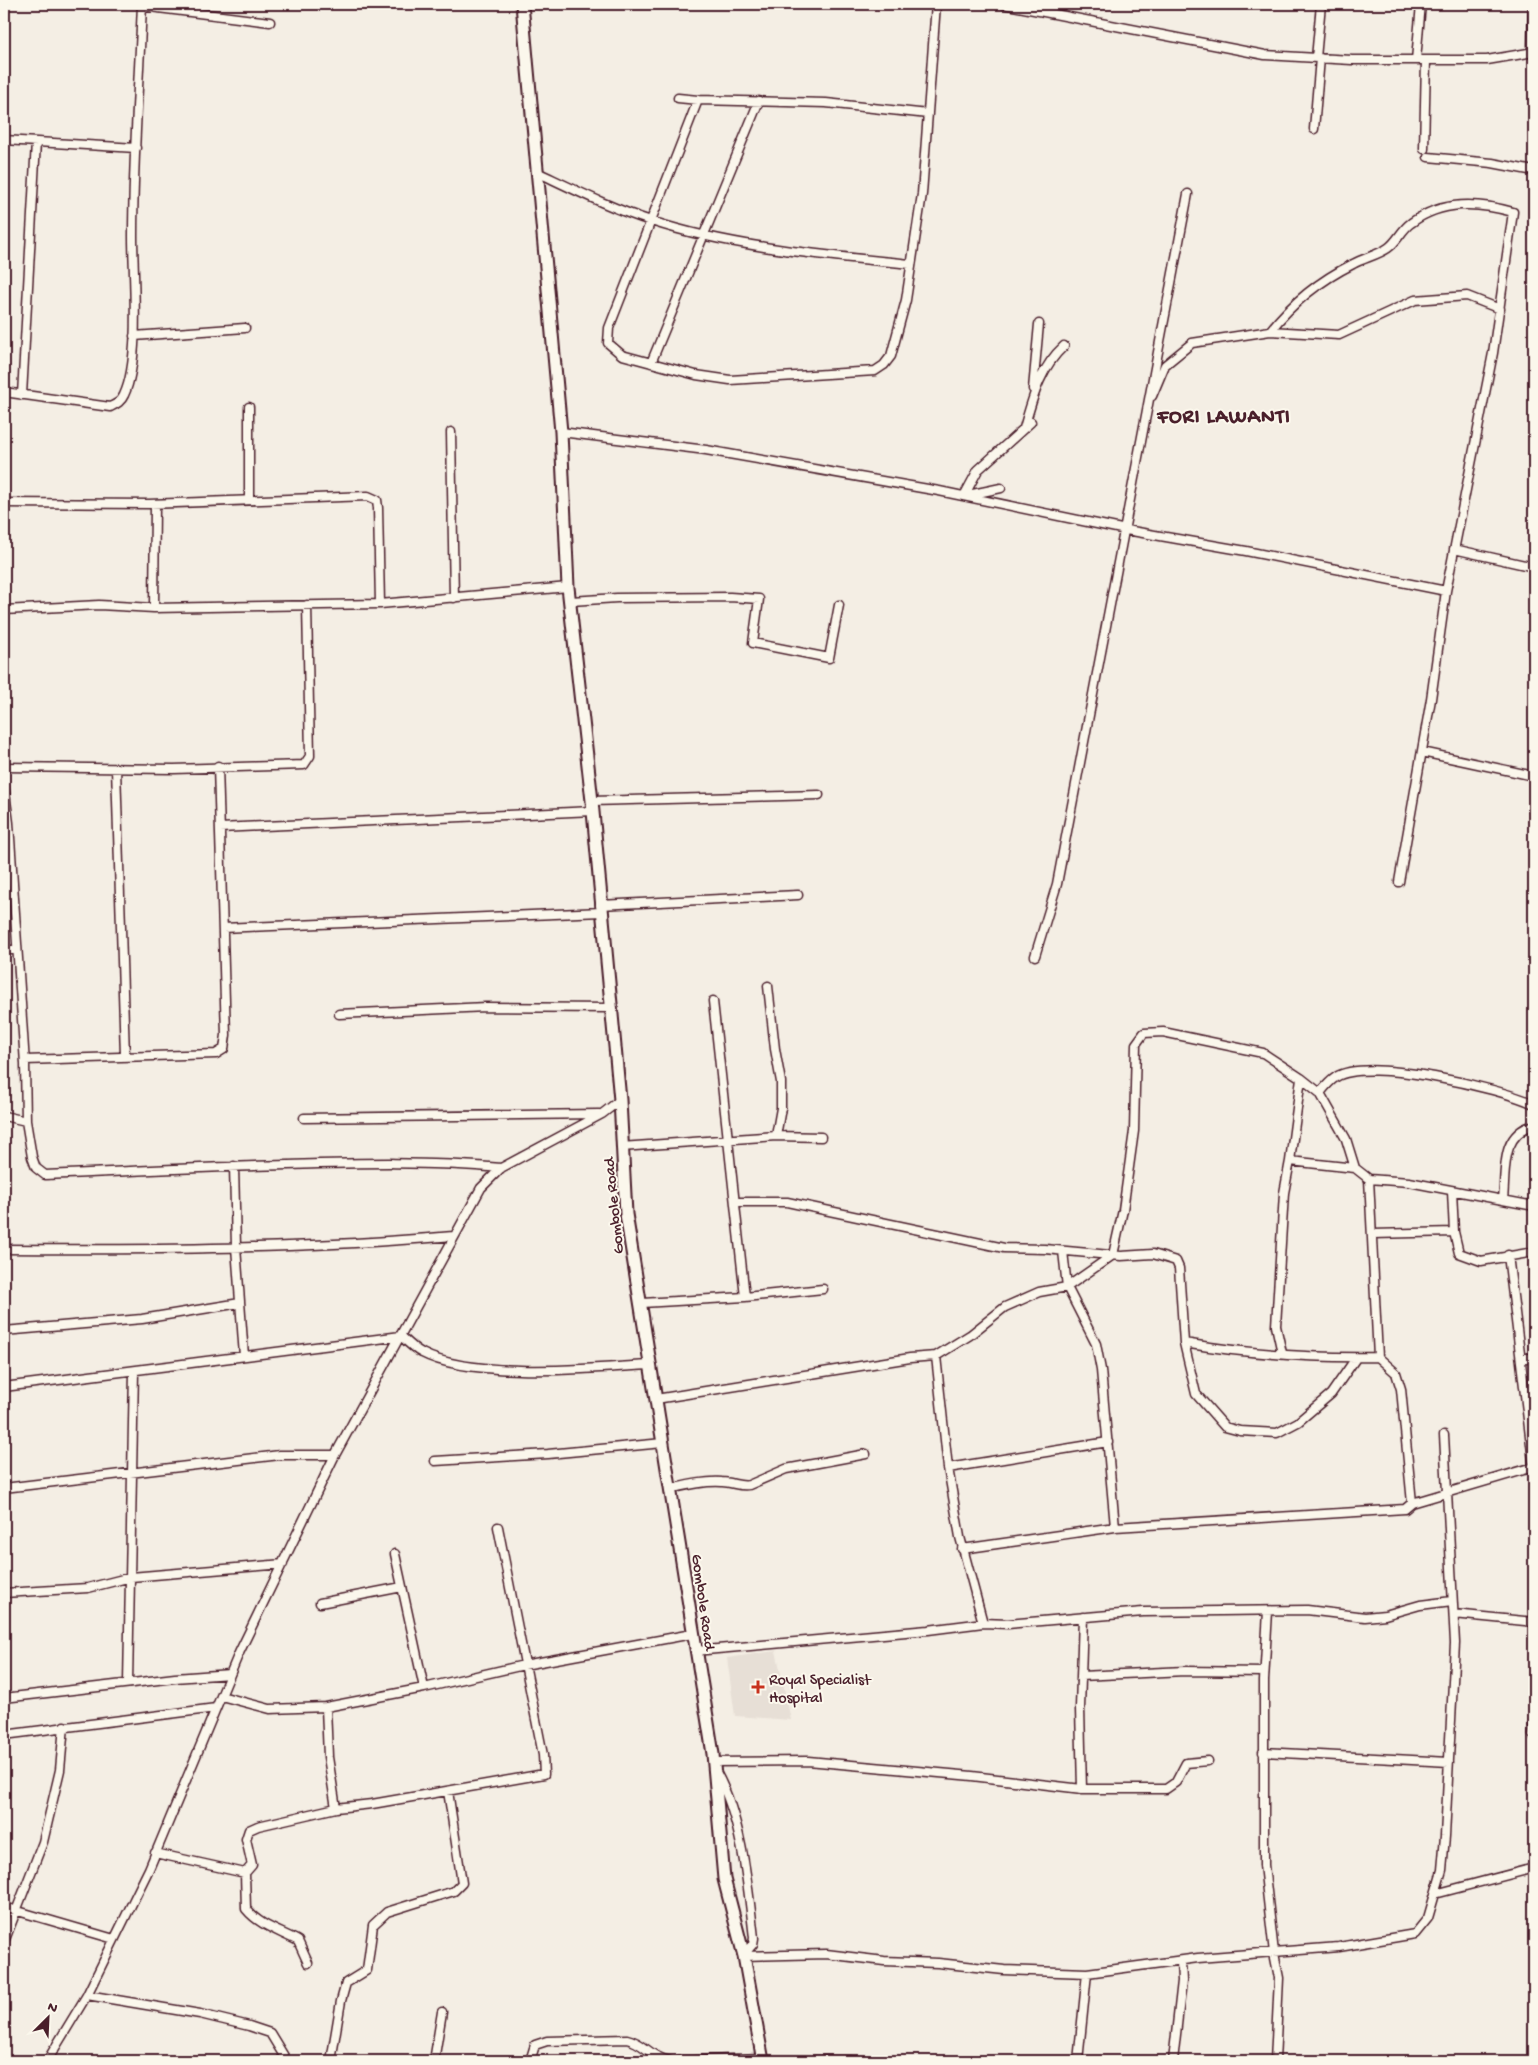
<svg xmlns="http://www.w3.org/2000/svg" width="1538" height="2065" viewBox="0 0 1538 2065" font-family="'Gochi Hand',sans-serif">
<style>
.built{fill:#e7dfd6}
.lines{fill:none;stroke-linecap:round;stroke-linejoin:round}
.street-casing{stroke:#4a1f2b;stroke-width:11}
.secondary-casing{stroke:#4a1f2b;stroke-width:15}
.street{stroke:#fbf7ec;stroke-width:8}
.secondary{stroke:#fbf7ec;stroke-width:11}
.poi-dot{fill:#c8321e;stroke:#fbf7ec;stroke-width:2}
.labels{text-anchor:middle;stroke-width:4;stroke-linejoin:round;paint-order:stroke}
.street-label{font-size:16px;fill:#4a1f2b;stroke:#fbf7ec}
.poi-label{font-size:16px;fill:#4a1f2b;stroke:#fbf7ec;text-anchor:start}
.district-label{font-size:21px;font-weight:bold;letter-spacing:1px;fill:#4a1f2b;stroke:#fbf7ec}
</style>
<rect width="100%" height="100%" fill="#f4eee4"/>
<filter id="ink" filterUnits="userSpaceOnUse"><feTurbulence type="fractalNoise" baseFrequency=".02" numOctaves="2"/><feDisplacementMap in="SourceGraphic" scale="10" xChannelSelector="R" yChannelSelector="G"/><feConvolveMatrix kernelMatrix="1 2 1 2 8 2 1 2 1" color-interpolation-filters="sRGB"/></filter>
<g filter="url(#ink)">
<!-- built -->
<path class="built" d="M 776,1651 L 791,1720 L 735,1716 L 727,1658 Z"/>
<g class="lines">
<defs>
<path id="street" d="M 1003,4 L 1265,55 L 1352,60 L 1487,60 L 1534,52
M 142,6 L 270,22
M 1532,53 L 1533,4
M 1316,58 L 1321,4
M 1416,60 L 1421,4
M 678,98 L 698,100 L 826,103 L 928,114
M 698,100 L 609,328 L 608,343 L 622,355 L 696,375 L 730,380 L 875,371 L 884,365 L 891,356 L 906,300 L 922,194 L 936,4
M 1314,129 L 1320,58
M 4,140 L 136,148
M 1424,149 L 1426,60
M 1428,157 L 1492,163 L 1534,171
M 539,173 C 575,190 613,209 651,221 C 734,248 824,255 910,264
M 1270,331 C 1292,303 1321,280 1353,264 C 1364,258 1378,255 1388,248 C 1397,242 1402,229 1411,223 C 1442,200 1478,202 1513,212 L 1493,353 L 1446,591 L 1431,699 L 1399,882
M 134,336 L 245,328
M 651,363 L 759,101
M 1033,389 L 1039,324
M 4,392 L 110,407 C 116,404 121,402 124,395 C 141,359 133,277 133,236 C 133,159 139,81 142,4
M 22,395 L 36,142
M 1152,396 L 1165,365 L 1192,343 L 1270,331 L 1339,335 L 1415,300 L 1467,296 L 1500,309
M 249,407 L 249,500
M 1024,428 C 1033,397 1040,368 1064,346
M 451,432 L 454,598
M 561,432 L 706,450 L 939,491 L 1126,530 L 1246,551 L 1446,591
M 968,495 L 1001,488
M 964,496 L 978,470 L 1031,422
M 4,503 L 149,504 L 368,496 L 377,500 L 378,508 L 380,604
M 1454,549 L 1534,567
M 571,601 L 617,598 L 730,597 L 759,599 L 753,643 L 829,658 L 839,605
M 154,608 L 155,504
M 4,610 L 99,605 L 154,608 L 380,604 L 568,587
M 1422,752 L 1534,776
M 4,767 L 174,769 L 304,765 L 310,756 L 307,605
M 116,768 L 125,1056
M 4,785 L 9,823 L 25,1064 L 26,1121 L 32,1157 L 36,1168 L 45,1175 C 126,1171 207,1167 288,1165 C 359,1163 430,1161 501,1168
M 592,801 L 819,795
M 220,828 L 593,811
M 600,905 L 798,895
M 223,928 L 602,912
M 4,950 L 17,950
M 1035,956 L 1057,884 L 1188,194
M 768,986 L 775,1049 L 781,1082 L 781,1108 L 776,1136
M 713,1001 L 745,1297
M 339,1014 L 486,1007 L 612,1008
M 25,1060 L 216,1054 L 224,1049 L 226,1035 L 218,766
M 1320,1093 C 1324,1088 1330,1081 1336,1077 C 1368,1057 1500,1088 1534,1104
M 4,1116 L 26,1121
M 304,1118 L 599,1114
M 621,1147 L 776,1136 L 821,1137
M 1290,1161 L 1301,1078
M 234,1166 L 236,1247 L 244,1356
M 1369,1179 L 1378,1357
M 1452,1191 L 1454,1232 L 1459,1253 L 1481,1261 L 1534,1252
M 1503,1200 C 1506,1170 1500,1134 1534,1125
M 736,1202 L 787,1202 L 1004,1248 L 1045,1249 L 1121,1256 L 1153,1254 L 1176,1261 L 1179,1268 L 1184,1343 L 1196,1394 L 1225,1427 L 1240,1431 L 1277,1433 L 1298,1422 L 1331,1394 L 1356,1358
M 1373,1234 L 1454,1232
M 4,1249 C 154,1250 304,1249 453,1236
M 1063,1251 L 1067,1287 L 1096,1344 L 1101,1370 L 1115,1527
M 1508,1255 L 1534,1469
M 642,1303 L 745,1297 L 823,1289
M 4,1331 L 142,1319 L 240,1303
M 1184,1343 C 1248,1354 1314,1358 1378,1357 L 1396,1373 L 1401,1389 L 1412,1503
M 1282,1353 L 1276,1326 L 1284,1193 L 1290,1161 L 1355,1168 L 1369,1179 L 1409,1182 L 1534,1206
M 936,1356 L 948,1468 L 960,1537 L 983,1623
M 1521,1358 L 1534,1358
M 4,1387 L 401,1336 C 407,1342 414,1349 422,1353 C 471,1379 592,1369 649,1365
M 656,1399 L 910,1358 L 936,1356 L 970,1335 L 1005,1307 L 1039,1292 L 1067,1287 L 1113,1255 L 1123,1210 L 1134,1131 L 1136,1044 L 1144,1033 L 1163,1032 L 1263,1053 L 1301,1078 L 1320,1093 L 1346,1139 L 1355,1168
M 435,1461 L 548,1454 L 663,1443
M 948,1468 L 1108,1442
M 4,1488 L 280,1455 L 335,1455
M 670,1489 C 688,1485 704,1481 722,1482 C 732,1482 740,1487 749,1485 L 786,1469 L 866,1454
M 962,1549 L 1115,1527 L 1405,1509 L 1412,1503 L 1534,1467
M 395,1554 L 424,1688
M 4,1593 L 88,1588 L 131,1577 L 283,1564
M 320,1603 L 402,1587
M 1268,1611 L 1264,1681 L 1264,1865 L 1274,1953 L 1279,1978 L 1275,2061
M 1454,1614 L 1534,1622
M 695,1651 L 928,1630 L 983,1623 L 1008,1624 L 1143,1612 L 1307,1610 L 1365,1617 L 1385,1615 L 1420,1605 L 1452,1601
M 1081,1676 L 1185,1671 L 1264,1672
M 128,1683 L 134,1371
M 221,1696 L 270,1709 L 326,1707
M 4,1698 L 175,1678 L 230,1674
M 4,1735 L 216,1708
M 1533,1735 L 1534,1721
M 1263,1752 L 1449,1762
M 714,1762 L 808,1761 L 972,1776 L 1082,1789 L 1166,1789 L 1176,1782 L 1186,1763 L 1208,1761
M 716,1772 C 742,1818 748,1886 754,1938 L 753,1944 L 743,1955
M 1082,1789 L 1080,1708 L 1083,1617
M 336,1808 L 328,1757 L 326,1707 L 424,1688 L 524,1665 L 692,1634
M 155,1853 L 245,1873 L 252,1865 L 246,1839 L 249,1830 L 258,1826 L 336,1808 L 372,1804 L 544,1774 L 543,1755 L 498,1527
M 245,1873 L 246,1909 C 260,1926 280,1931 298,1941 L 308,1963
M 1435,1894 L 1534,1868
M 4,1907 L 114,1939
M 4,1942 L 43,1842 L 60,1770 L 64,1726
M 744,1956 L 826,1954 L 884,1961 L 938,1963 L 1004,1970 L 1087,1973 L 1198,1958 L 1339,1947 L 1415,1934 L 1428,1918 L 1442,1870 L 1445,1836 L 1455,1643 L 1444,1435
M 87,1995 L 200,2014 L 249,2026 L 270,2033 L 287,2061
M 763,2060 L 883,2061
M 47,2061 L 87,1995 L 149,1869 L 239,1653 L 335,1455 L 481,1188 L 501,1168 L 602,1114 L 620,1100
M 331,2061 L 341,2001 L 346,1983 L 367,1970 L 373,1925 L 387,1912 L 454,1891 L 462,1883 L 448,1791
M 434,2061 L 442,2012
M 530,2061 L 535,2045 L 547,2041 L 627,2039 C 645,2043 648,2056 670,2061
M 678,2061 L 762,2058
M 1078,2061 L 1087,1973
M 1173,2061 L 1182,1981 L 1181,1961"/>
<path id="secondary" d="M 522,4 L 561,432 L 568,587 L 592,801 L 620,1100 L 626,1214 L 713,1754 L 724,1879 L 744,1956 L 763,2061"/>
</defs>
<!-- street casing -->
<use href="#street" class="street-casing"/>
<!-- secondary casing -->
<use href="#secondary" class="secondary-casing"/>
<!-- street -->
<use href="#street" class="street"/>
<!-- secondary -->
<use href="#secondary" class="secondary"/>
</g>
</g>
<!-- markers -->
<path class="poi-dot" d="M755.5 1679.5h5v5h5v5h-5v5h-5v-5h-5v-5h5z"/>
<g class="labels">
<!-- street labels -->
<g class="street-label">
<text transform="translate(612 1206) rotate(-96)" y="6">Gombole Road</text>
<text transform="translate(705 1602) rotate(82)" y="6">Gombole Road</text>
</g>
<!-- poi labels -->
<g class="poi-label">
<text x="769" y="1684">Royal Specialist<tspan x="769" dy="18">Hospital</tspan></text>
</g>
<!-- district labels -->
<g class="district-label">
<text x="1224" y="422">FORI LAWANTI</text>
</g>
</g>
<!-- margin -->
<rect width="1538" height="2065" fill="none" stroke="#fbf7ec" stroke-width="20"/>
<rect x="10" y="10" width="1518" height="2045" fill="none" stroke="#4a1f2b" stroke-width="2" filter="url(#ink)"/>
<!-- north arrow -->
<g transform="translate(48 2018) rotate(24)" stroke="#fbf7ec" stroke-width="4" paint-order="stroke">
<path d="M0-4L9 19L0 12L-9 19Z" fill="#4a1f2b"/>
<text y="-8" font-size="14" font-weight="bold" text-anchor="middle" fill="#4a1f2b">N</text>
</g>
</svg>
